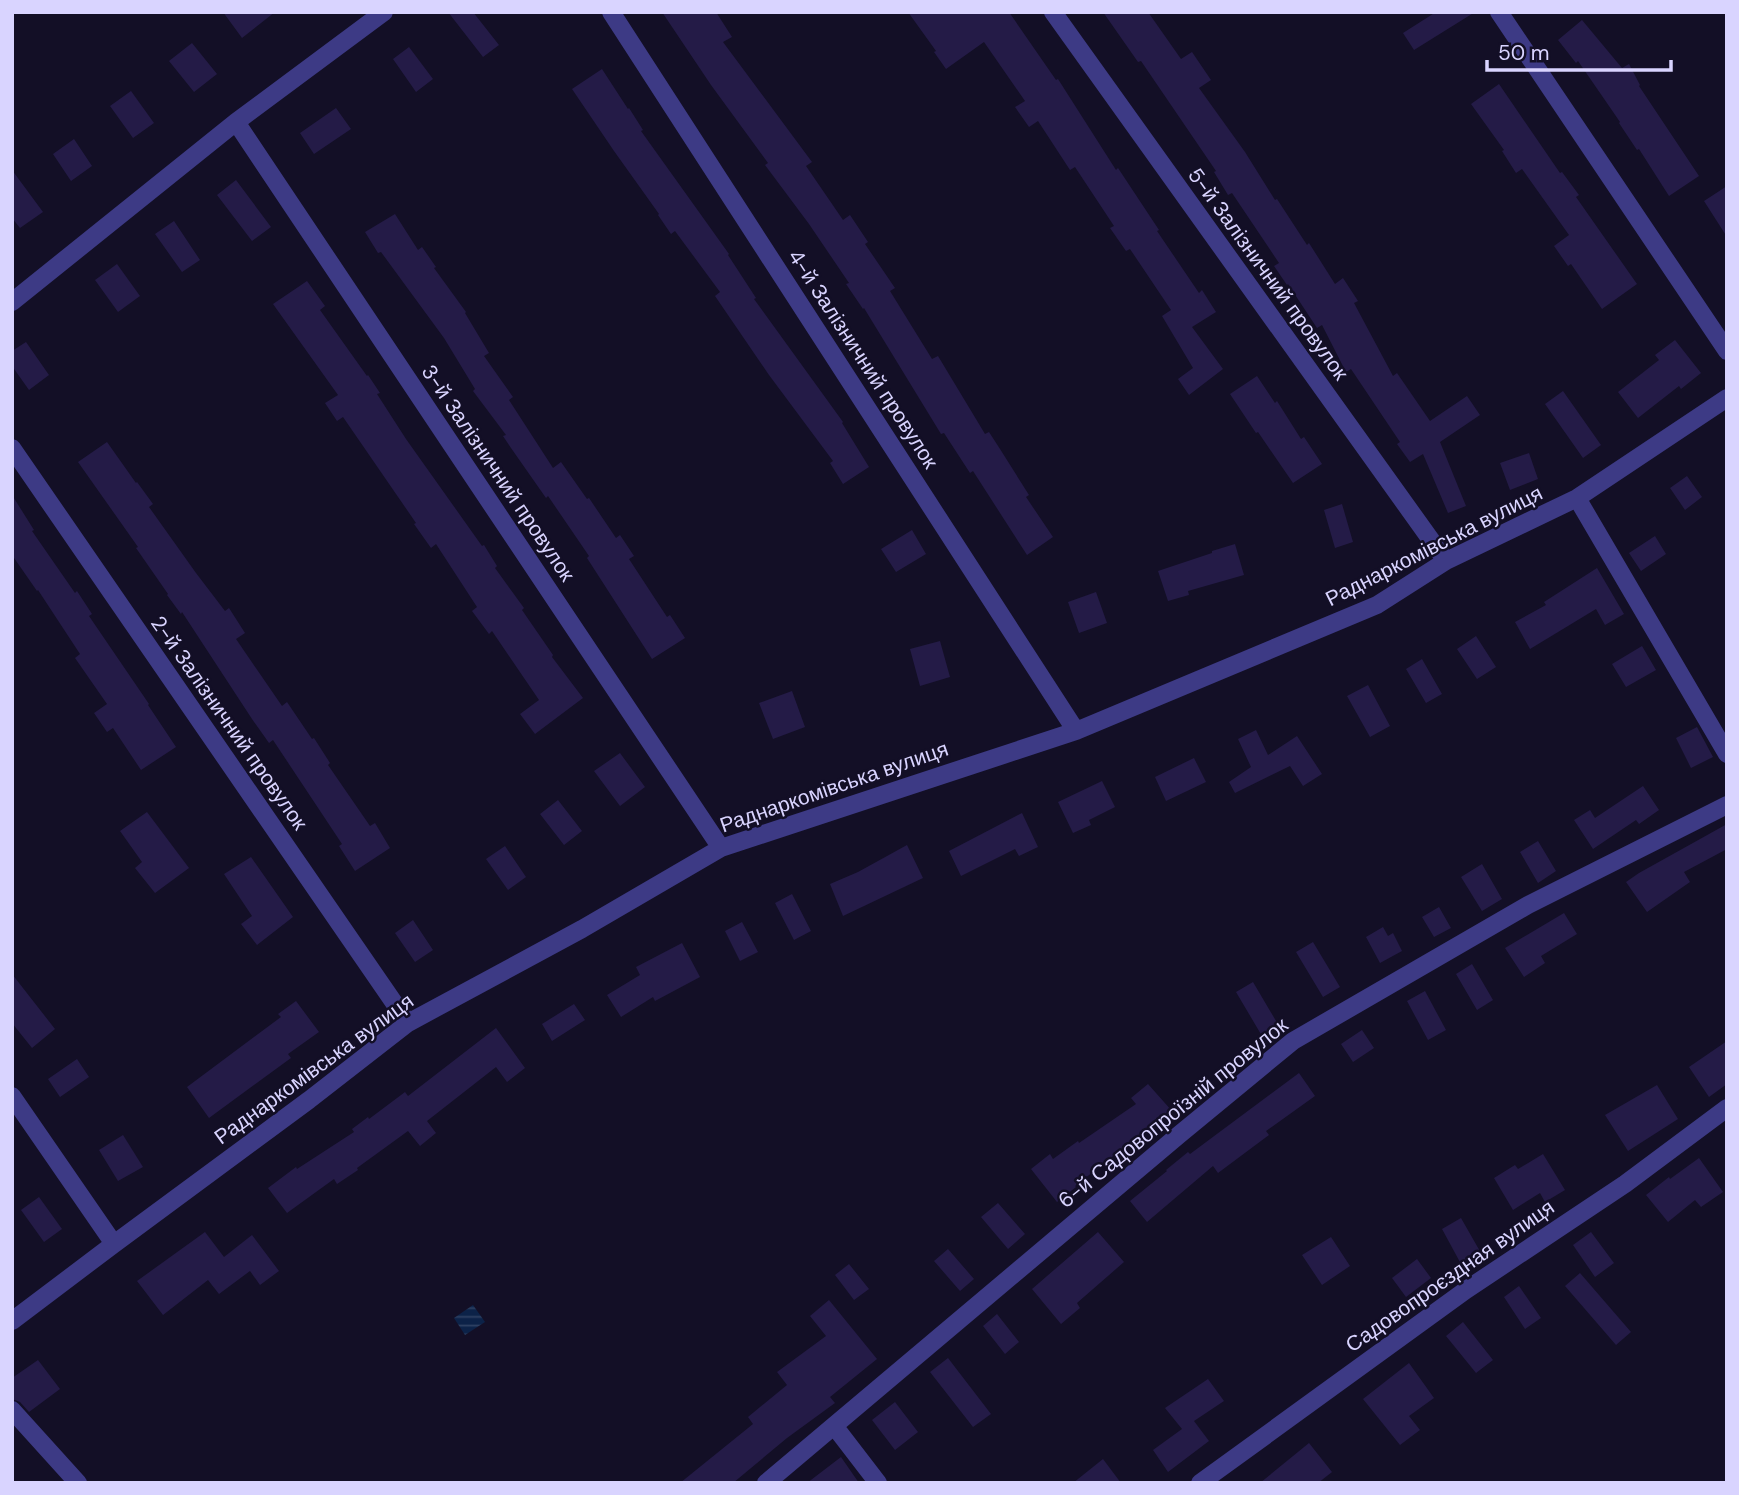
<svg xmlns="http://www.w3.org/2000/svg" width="1739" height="1495" viewBox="0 0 1739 1495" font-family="'DM Sans',sans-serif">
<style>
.water{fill:url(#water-rules)}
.building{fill:#241b47}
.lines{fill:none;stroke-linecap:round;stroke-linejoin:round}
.minor{stroke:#3d3a85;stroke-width:18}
.labels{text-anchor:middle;stroke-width:5;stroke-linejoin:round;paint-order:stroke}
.street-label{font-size:21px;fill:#d9d4ff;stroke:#130f26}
</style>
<defs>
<pattern id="water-rules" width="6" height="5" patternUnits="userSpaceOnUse" patternTransform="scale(1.75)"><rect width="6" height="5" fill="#0c2248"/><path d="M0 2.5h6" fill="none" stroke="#2f4163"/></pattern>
</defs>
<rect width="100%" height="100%" fill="#130f26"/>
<!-- water -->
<path class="water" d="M 473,1305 L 485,1322 L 465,1335 L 454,1318 Z"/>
<!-- building -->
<path class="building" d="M 223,12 L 275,12 L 242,38 Z
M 448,12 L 473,12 L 499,45 L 483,57 Z
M 662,12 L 716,12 L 732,37 L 723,42 L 812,162 L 806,166 L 843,220 L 850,215 L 868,242 L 865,244 L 895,288 L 890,291 L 932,359 L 938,356 L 985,434 L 989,432 L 1000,449 L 1029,495 L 1026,497 L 1053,537 L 1027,555 L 973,471 L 970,473 L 944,433 L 941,434 L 864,308 L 863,309 L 846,284 L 849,283 L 809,224 L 765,165 L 768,163 L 711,85 Z
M 908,12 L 1009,12 L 1056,80 L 1058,79 L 1116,170 L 1118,168 L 1159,230 L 1157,231 L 1199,293 L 1202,290 L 1216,312 L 1192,327 L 1223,369 L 1189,395 L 1178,379 L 1193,368 L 1162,316 L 1171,310 L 1130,249 L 1126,251 L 1110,228 L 1114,226 L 1075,167 L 1070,170 L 1038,121 L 1029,127 L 1015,107 L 1025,101 L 984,42 L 946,69 L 934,52 L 936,51 Z
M 1103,12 L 1148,12 L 1181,59 L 1192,52 L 1211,80 L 1199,88 L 1245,152 L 1275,200 L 1277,199 L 1307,245 L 1309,243 L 1335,284 L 1343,278 L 1358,301 L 1354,303 L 1393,376 L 1397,373 L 1430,421 L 1467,396 L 1480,415 L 1440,442 L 1466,506 L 1448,513 L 1423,454 L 1410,462 L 1397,444 L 1400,442 L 1351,369 L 1346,372 L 1322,325 L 1317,328 L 1288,284 L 1287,285 L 1274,266 L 1279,263 L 1232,193 L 1228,195 L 1214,172 L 1216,171 L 1141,61 L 1138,62 Z
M 1436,12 L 1475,12 L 1414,50 L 1403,33 Z
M 1582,20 L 1622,68 L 1629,64 L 1640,85 L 1639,86 L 1699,176 L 1669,196 L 1639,149 L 1637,150 L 1619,123 L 1620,122 L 1578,61 L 1576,63 L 1558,40 Z
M 192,43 L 217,74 L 194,92 L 169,61 Z
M 409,47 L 433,79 L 416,92 L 393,59 Z
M 602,69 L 628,109 L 629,108 L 643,130 L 641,131 L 729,254 L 728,255 L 756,298 L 754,299 L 843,422 L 842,423 L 869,467 L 843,484 L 830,463 L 833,461 L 769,375 L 715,296 L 720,292 L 675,231 L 671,234 L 658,215 L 659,214 L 614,151 L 572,89 Z
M 1499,84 L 1560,173 L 1562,172 L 1579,195 L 1576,197 L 1637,284 L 1602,309 L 1571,264 L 1568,266 L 1554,246 L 1569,235 L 1522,169 L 1516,173 L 1502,151 L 1504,150 L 1471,104 Z
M 131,91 L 154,123 L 133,138 L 110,106 Z
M 336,108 L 351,129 L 314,154 L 300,133 Z
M 74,139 L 92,166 L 71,181 L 53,154 Z
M 12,170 L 43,212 L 20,228 L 12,218 Z
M 236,180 L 271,227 L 252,241 L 217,195 Z
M 1727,186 L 1727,237 L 1704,201 Z
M 395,214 L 418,250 L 422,247 L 436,267 L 434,268 L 466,312 L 465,313 L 489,353 L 484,356 L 513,397 L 509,400 L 553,468 L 561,462 L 587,499 L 589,498 L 616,538 L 620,535 L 634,556 L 629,559 L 667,617 L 670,615 L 685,638 L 652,659 L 587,558 L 589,556 L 548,496 L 546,498 L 511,448 L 503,436 L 506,435 L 473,391 L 475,389 L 444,338 L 381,252 L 378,253 L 365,232 Z
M 174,221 L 200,260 L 182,272 L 155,234 Z
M 117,264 L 140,296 L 118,312 L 95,280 Z
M 307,281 L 325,306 L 320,310 L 367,376 L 368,375 L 380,393 L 377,394 L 406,439 L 482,546 L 484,545 L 497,566 L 495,568 L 524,608 L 522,610 L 553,655 L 552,657 L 583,698 L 535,734 L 520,714 L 539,700 L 492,631 L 489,634 L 472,611 L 477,607 L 436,544 L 431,548 L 414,524 L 416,523 L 343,417 L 337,421 L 325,403 L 338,395 L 273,304 Z
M 1675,340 L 1701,373 L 1681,389 L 1679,386 L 1638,418 L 1618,392 L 1659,360 L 1655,355 Z
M 26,342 L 49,375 L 29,390 L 12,366 L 12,351 Z
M 1257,376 L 1275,403 L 1277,401 L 1301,439 L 1304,437 L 1322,464 L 1293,483 L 1258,432 L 1256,433 L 1230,394 Z
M 1563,391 L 1601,445 L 1583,458 L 1545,404 Z
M 107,442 L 136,483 L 137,482 L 153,504 L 149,507 L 196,573 L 225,611 L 229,608 L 245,633 L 236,639 L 282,706 L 287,702 L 312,739 L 314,738 L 330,763 L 328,765 L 370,826 L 375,823 L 390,848 L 355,871 L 339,846 L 342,844 L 273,740 L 269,743 L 252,719 L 182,612 L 181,614 L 167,595 L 168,594 L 136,548 L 138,547 L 78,462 Z
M 1529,453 L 1538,479 L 1510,490 L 1500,463 Z
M 1687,476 L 1702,497 L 1685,510 L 1670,488 Z
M 12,495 L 34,530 L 32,531 L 75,593 L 77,591 L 92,614 L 89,616 L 149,704 L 148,705 L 176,747 L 141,770 L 113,728 L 107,732 L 94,713 L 107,704 L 75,658 L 80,654 L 38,590 L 37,591 L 12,555 Z
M 1342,504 L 1353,542 L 1335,548 L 1324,510 Z
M 912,530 L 926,554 L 896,572 L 881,549 Z
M 1655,536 L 1666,554 L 1641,571 L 1629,553 Z
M 1235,544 L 1244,575 L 1188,591 L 1189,595 L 1168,601 L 1158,571 L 1212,553 L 1212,551 Z
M 1597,568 L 1624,614 L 1605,625 L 1596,609 L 1530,649 L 1515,622 L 1546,605 L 1544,602 Z
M 1096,592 L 1107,623 L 1079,633 L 1068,602 Z
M 1476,636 L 1496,667 L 1477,679 L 1457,649 Z
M 940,641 L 950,677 L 920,686 L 910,649 Z
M 1642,646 L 1656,670 L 1626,687 L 1612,664 Z
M 1422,659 L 1442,694 L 1426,703 L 1406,669 Z
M 1368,685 L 1390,726 L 1370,737 L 1347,696 Z
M 792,691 L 805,727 L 773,739 L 759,703 Z
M 1697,727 L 1713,757 L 1691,768 L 1676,738 Z
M 1256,730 L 1268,755 L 1297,736 L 1322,774 L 1303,786 L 1290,766 L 1235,793 L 1229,782 L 1251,767 L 1238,739 Z
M 620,753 L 645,787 L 620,806 L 594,771 Z
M 1194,758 L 1206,782 L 1166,801 L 1155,777 Z
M 1102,781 L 1115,807 L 1089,820 L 1091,825 L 1073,833 L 1058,802 Z
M 1643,786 L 1659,810 L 1639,824 L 1636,820 L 1593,849 L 1574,820 L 1590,810 L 1595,818 Z
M 558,800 L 582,831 L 564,845 L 540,814 Z
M 147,812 L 189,868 L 155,893 L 135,868 L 142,862 L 120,831 Z
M 1022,813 L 1038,847 L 1019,856 L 1015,849 L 961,876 L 949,851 Z
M 1727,824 L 1727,849 L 1684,872 L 1690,882 L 1647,912 L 1626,882 L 1639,873 Z
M 1538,841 L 1556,871 L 1538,883 L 1520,852 Z
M 907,845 L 923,878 L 843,916 L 830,884 L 858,872 Z
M 505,846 L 526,877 L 508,890 L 486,859 Z
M 251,857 L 293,917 L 257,945 L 241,924 L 252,916 L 224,874 Z
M 1482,864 L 1502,899 L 1482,911 L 1461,877 Z
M 792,894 L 811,931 L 794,940 L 775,903 Z
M 1439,907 L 1451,928 L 1434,937 L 1422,917 Z
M 1564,913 L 1577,934 L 1541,956 L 1545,963 L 1524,977 L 1505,948 Z
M 413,920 L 433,950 L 415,962 L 395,933 Z
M 742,922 L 758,952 L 740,961 L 725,931 Z
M 1383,927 L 1388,936 L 1393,933 L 1402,951 L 1380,963 L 1366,937 Z
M 1313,942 L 1340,987 L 1323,997 L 1296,952 Z
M 682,943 L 700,977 L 655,1001 L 653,997 L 621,1017 L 607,995 L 640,975 L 636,967 Z
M 1472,964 L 1493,1000 L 1477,1010 L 1456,974 Z
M 12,974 L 55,1029 L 32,1048 L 12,1023 Z
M 1253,982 L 1279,1026 L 1262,1036 L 1236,992 Z
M 1425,991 L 1446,1030 L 1428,1040 L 1407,1001 Z
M 296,1001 L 319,1032 L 288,1054 L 291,1058 L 209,1118 L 187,1087 L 281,1017 L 278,1014 Z
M 574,1004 L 585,1020 L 552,1041 L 542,1024 Z
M 496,1028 L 525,1068 L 507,1082 L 496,1067 L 427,1121 L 436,1133 L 420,1146 L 408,1131 L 357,1168 L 358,1170 L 337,1184 L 334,1179 L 287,1213 L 268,1188 L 296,1167 L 297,1169 L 354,1132 L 352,1129 L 368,1117 L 369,1119 L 405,1092 L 408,1096 Z
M 1362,1030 L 1374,1048 L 1353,1062 L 1341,1044 Z
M 1727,1041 L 1727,1084 L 1709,1097 L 1689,1067 Z
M 77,1059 L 89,1077 L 60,1097 L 48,1079 Z
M 1299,1073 L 1315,1096 L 1266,1131 L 1269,1135 L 1218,1173 L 1213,1166 L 1147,1222 L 1130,1201 L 1167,1171 L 1166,1170 L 1188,1152 L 1190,1154 Z
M 1148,1084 L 1172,1111 L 1144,1135 L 1097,1167 L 1098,1168 L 1075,1186 L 1076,1187 L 1057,1202 L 1031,1169 L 1050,1154 L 1053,1159 L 1078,1141 L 1079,1143 L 1136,1104 L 1131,1098 Z
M 1657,1085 L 1678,1119 L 1628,1151 L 1605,1115 Z
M 123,1135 L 143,1167 L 118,1181 L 99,1150 Z
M 1543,1154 L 1565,1190 L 1545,1202 L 1540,1193 L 1513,1210 L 1494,1178 L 1515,1165 L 1518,1169 Z
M 1699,1158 L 1723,1192 L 1701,1207 L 1695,1200 L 1668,1222 L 1646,1195 L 1669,1177 L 1670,1179 Z
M 39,1197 L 62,1229 L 44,1242 L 21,1210 Z
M 998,1203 L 1025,1234 L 1008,1249 L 981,1217 Z
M 1461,1218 L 1481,1253 L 1461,1264 L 1442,1229 Z
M 205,1232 L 224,1257 L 252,1235 L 279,1271 L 260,1285 L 250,1271 L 219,1294 L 208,1280 L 163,1315 L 137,1281 Z
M 1098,1232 L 1124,1262 L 1077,1303 L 1080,1308 L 1061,1324 L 1032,1289 Z
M 1591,1232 L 1614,1263 L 1595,1277 L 1573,1245 Z
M 1331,1237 L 1350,1266 L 1322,1285 L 1302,1255 Z
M 948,1249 L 974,1279 L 960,1291 L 934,1261 Z
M 1417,1259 L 1431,1278 L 1406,1297 L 1392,1278 Z
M 849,1264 L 869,1289 L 854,1300 L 835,1275 Z
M 1580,1273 L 1631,1332 L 1616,1345 L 1565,1286 Z
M 1519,1286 L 1541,1318 L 1525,1329 L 1504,1297 Z
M 829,1300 L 877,1359 L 830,1397 L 835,1403 L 787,1438 L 733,1483 L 680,1483 L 753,1424 L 748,1417 L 787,1385 L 777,1372 L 826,1336 L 810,1316 Z
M 997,1314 L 1019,1342 L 1005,1354 L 983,1326 Z
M 1463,1322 L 1493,1360 L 1476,1373 L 1446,1336 Z
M 948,1358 L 991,1414 L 973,1427 L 930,1372 Z
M 38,1360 L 60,1389 L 29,1412 L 20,1402 L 12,1399 L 12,1378 Z
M 1409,1363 L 1434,1398 L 1409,1416 L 1420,1430 L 1400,1445 L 1363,1399 Z
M 1208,1379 L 1224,1401 L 1194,1421 L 1209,1441 L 1168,1472 L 1153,1450 L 1182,1429 L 1165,1408 Z
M 895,1402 L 918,1432 L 895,1450 L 872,1420 Z
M 1309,1443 L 1332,1472 L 1318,1483 L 1260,1483 Z
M 841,1457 L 859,1483 L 807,1483 Z
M 1103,1459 L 1121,1483 L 1073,1483 Z"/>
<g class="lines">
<!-- minor -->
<path class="minor" d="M 611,12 L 1076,731
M 1053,12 L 1446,561
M 1499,12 L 1727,351
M 236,122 L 721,848
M 12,302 L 236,122 L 384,12
M 12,448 L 408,1023
M 1577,498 L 1727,754
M 12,1096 L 114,1244
M 12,1321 L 114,1244 L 309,1100 L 408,1023 L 582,929 L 721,848 L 1076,731 L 1377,605 L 1446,561 L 1577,498 L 1727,398
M 12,1410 L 78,1483
M 835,1427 L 878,1483
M 766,1483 L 1180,1134 L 1293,1041 L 1528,905 L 1727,805
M 1200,1483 L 1466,1290 L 1625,1184 L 1727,1108"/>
</g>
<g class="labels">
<!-- street labels -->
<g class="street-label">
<text transform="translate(1268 274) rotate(54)" y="7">5-й Залізничний провулок</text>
<text transform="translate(863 359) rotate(57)" y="7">4-й Залізничний провулок</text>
<text transform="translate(498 473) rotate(56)" y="7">3-й Залізничний провулок</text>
<text transform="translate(1434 546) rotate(-27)" y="7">Раднаркомівська вулиця</text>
<text transform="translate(229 723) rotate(55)" y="7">2-й Залізничний провулок</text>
<text transform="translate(834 787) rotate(-19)" y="7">Раднаркомівська вулиця</text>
<text transform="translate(314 1069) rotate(-36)" y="7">Раднаркомівська вулиця</text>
<text transform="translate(1173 1113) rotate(-39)" y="7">6-й Садовопроїзній провулок</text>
<text transform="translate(1450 1276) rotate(-35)" y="7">Садовопроєздная вулиця</text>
</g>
</g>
<!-- border -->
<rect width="1739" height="1495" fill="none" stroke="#d9d4ff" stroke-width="28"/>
<!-- scale -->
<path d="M1487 60v10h184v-10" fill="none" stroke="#d9d4ff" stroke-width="3.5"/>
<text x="1498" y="60" font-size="21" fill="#d9d4ff" stroke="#130f26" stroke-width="5" paint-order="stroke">50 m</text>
</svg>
